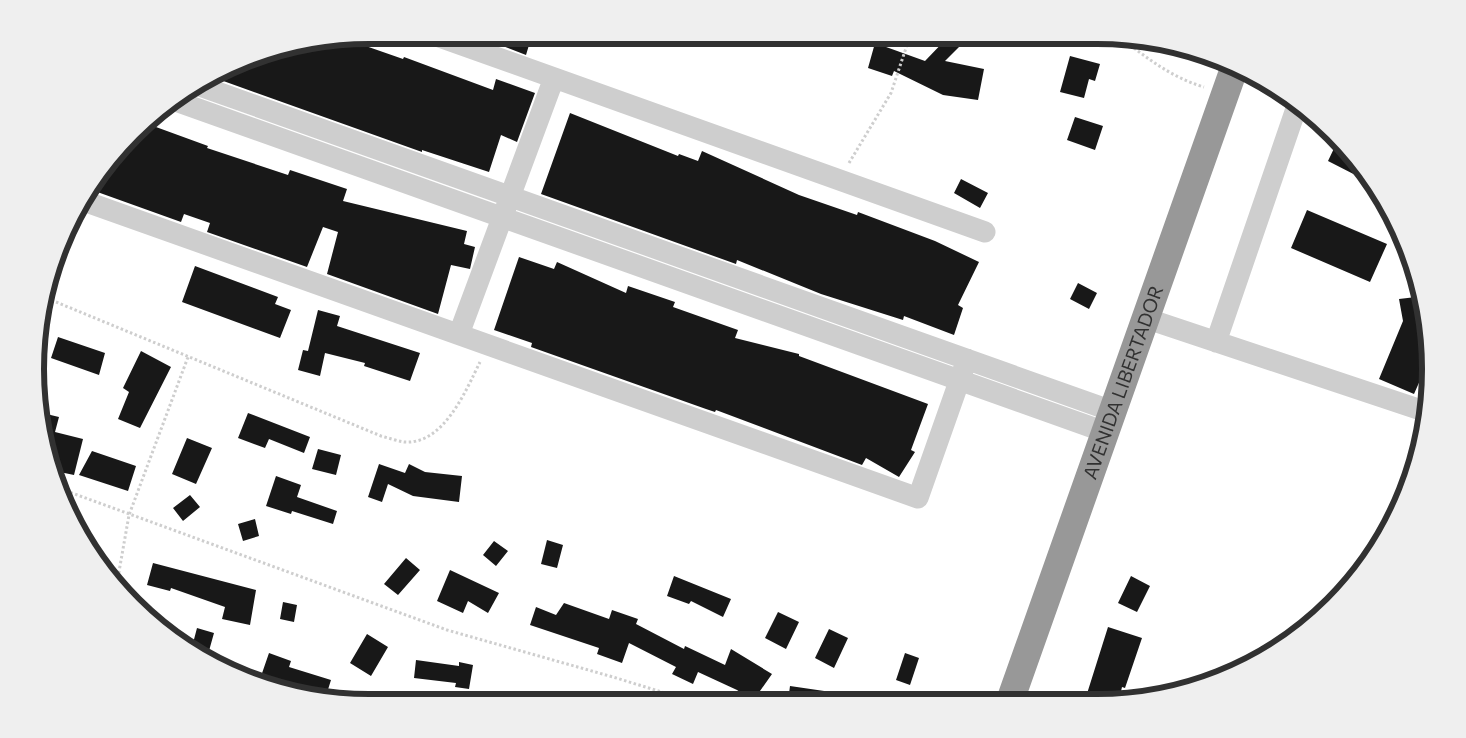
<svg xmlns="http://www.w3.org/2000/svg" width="1466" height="738" viewBox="0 0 1466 738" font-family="Commissioner,sans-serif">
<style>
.building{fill:#181818}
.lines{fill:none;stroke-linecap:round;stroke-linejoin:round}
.path{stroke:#cecece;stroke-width:3;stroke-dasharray:2.5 2.5;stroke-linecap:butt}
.street{stroke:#cecece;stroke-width:21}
.highway{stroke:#989898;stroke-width:28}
.labels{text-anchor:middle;stroke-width:5;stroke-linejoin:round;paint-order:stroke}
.street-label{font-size:19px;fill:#313131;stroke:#fff}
.rim{fill:none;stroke:#313131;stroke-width:6}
</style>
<rect width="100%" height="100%" fill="#fff"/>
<!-- building -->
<path class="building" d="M 474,35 L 532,35 L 526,55 Z
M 363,36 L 360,44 L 403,59 L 404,57 L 493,90 L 496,79 L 535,93 L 517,142 L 501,135 L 489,172 L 422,150 L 422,152 L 215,78 L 261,53 Z
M 949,36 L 953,36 L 962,44 L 945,61 L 984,69 L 978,100 L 943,95 L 894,71 L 892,76 L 868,68 L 875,43 L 925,61 Z
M 1070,56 L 1100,64 L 1095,81 L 1089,79 L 1084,98 L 1060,92 Z
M 570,113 L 678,156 L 679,154 L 698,161 L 702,151 L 799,195 L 857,215 L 858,212 L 935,241 L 979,262 L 958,305 L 963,308 L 954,335 L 904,316 L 903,320 L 821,294 L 737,260 L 736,264 L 541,194 Z
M 1075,117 L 1103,126 L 1095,150 L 1067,140 Z
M 145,123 L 208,146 L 207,148 L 288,175 L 290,170 L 347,189 L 343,201 L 467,231 L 464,244 L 475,247 L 470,269 L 451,265 L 438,314 L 327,274 L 338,232 L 323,227 L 307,267 L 207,232 L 210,223 L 184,214 L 181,222 L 89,189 L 118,149 Z
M 1338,140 L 1348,149 L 1373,184 L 1328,161 Z
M 961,179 L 988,193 L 980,208 L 954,193 Z
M 1307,210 L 1387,244 L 1370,282 L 1291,248 Z
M 519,257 L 554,269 L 557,262 L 626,293 L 628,286 L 675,302 L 673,307 L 738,330 L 735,338 L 799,354 L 799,356 L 928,404 L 911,450 L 915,452 L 899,477 L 866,458 L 862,465 L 716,410 L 715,412 L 706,409 L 531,347 L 532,343 L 494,330 Z
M 195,266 L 278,297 L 275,304 L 291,310 L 280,338 L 182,302 Z
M 1078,283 L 1097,293 L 1089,309 L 1070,299 Z
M 1416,297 L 1422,300 L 1428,325 L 1429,360 L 1414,394 L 1379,379 L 1403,321 L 1399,299 Z
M 318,310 L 340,316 L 337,326 L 420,353 L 410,381 L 364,366 L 365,363 L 325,353 L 320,376 L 298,370 L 303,350 L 308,351 Z
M 58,337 L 105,353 L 99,375 L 51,358 Z
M 141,351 L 171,367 L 140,428 L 118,419 L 129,392 L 123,388 Z
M 38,412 L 59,417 L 55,432 L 83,439 L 74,475 L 55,471 Z
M 248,413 L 310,437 L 304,453 L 269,439 L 265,448 L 238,438 Z
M 187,438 L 212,448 L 196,484 L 172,474 Z
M 318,449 L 341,455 L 336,475 L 312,469 Z
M 92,451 L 136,466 L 128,491 L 79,475 Z
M 379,464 L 405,473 L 409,464 L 425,472 L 462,476 L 459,502 L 413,496 L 388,484 L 382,502 L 368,497 Z
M 276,476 L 301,485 L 297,497 L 337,511 L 333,524 L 292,511 L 291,514 L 266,506 Z
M 190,495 L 200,507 L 183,521 L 173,508 Z
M 255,519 L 259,536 L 243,541 L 238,524 Z
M 547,540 L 563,545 L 557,568 L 541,564 Z
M 494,541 L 508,551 L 496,566 L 483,555 Z
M 406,558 L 420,570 L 398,595 L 384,584 Z
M 153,563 L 256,590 L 250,625 L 222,619 L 225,607 L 171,588 L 170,591 L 147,585 Z
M 450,570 L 499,593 L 488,613 L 468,601 L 463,613 L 437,601 Z
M 674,576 L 731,599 L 723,617 L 691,601 L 689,604 L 667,596 Z
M 1131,576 L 1150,586 L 1137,612 L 1118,603 Z
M 283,602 L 297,605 L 294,622 L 280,619 Z
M 564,603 L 609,619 L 612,610 L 638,619 L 636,624 L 684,649 L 685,646 L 725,665 L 731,649 L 772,674 L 753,701 L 737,690 L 698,672 L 693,684 L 672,674 L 676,667 L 629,643 L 622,663 L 597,654 L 599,648 L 530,625 L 536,607 L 556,615 Z
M 778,612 L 799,622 L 786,649 L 765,638 Z
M 1108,627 L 1142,638 L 1125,688 L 1122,687 L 1119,700 L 1085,700 Z
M 197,628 L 214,633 L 207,658 L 192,647 Z
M 829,629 L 848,638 L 834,668 L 815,658 Z
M 367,634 L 388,647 L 371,676 L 350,663 Z
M 269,653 L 291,661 L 289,667 L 331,680 L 325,699 L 282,686 L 281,689 L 259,682 Z
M 905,653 L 919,658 L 910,685 L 896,680 Z
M 416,660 L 459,666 L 459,662 L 473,665 L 469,689 L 455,687 L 456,683 L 414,678 Z
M 790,686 L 831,692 L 831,701 L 788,701 Z"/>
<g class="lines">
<!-- path -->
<path class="path" d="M 1118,36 C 1146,57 1170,77 1204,87
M 830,41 L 832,35
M 849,163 L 891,93 L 910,36
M 56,302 L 381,436 C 389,438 397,441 404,442 C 444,445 466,390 480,362
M 61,489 L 447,630 L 613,677 L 691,701
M 117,583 L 129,515 L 188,357"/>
<!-- street -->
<path class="street" d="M 434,35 L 985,232
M 200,86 L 1112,411
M 173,100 L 1105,432
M 81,200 L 918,498 L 967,359
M 1145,318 L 1427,412
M 459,334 L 554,78
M 1216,342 L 1298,103"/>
<!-- highway -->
<path class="highway" id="s1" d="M 1010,701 L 1235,66"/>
</g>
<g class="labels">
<!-- street labels -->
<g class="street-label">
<text dy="7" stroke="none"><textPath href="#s1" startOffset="338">AVENIDA LIBERTADOR</textPath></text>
</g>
</g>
<!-- crop -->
<path d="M0 0H1466V738H0ZM369 44H1097A325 325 0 0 1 1422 369V369A325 325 0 0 1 1097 694H369A325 325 0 0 1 44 369V369A325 325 0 0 1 369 44Z" fill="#efefef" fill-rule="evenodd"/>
<path class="rim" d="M369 44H1097A325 325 0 0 1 1422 369V369A325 325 0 0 1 1097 694H369A325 325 0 0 1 44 369V369A325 325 0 0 1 369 44Z"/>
</svg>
